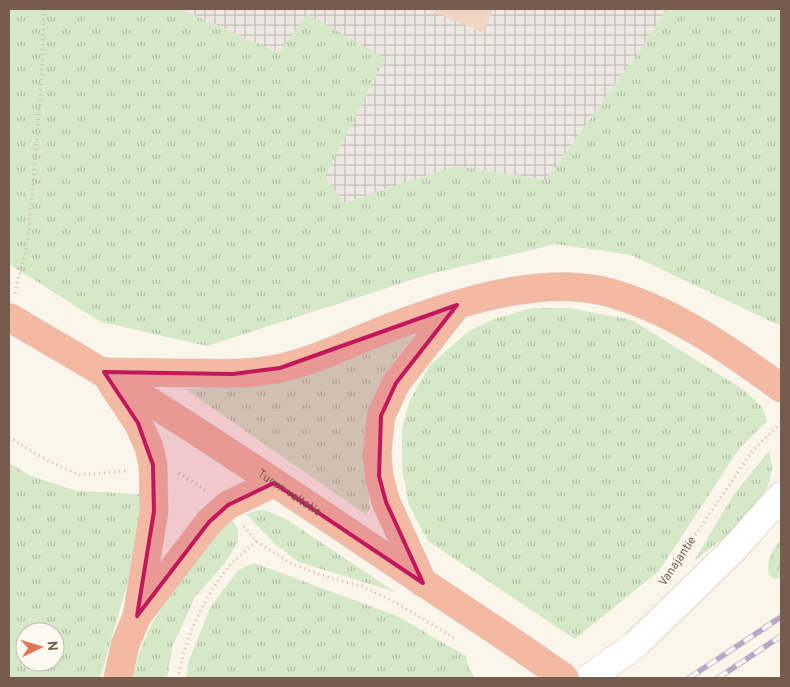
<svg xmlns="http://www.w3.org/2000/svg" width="790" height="687" viewBox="0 0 790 687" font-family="Overpass,sans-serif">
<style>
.industrial{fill:url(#industrial-grid)}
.grass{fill:url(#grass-tufts);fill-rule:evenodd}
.forest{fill:url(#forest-crowns)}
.building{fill:#f0d5c2}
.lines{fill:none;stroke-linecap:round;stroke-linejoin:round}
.minor-casing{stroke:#cdbdaf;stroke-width:29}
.highway-casing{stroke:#d8d1cd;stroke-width:29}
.path{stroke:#d5b8a5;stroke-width:3;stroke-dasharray:1 4;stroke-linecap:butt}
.minor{stroke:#fff;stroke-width:28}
.highway{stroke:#f3b9a3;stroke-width:28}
.rail-casing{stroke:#b8a7c6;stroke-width:5.5}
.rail{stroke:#fef9f0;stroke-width:4;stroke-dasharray:11;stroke-linecap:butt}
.highway-bridge-casing{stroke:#d8d1cd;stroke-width:29;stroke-linecap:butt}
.highway-bridge{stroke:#f3b9a3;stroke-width:28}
.marked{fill:#c2185b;fill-opacity:0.2;stroke:#c2185b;stroke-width:4;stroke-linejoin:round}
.labels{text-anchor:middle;stroke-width:4;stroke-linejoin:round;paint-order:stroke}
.street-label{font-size:12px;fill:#755c4d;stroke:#fef9f0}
</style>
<defs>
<pattern id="industrial-grid" width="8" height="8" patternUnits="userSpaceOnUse" patternTransform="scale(1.25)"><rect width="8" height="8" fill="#ede7e2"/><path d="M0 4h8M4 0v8" fill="none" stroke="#c5beb9"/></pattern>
<pattern id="grass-tufts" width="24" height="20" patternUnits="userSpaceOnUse" patternTransform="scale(1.25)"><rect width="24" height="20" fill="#d5e9c8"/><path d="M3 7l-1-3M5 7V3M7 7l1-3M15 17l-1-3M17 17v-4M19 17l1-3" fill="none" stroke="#b1c0a5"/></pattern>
<pattern id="forest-crowns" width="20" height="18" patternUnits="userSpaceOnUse" patternTransform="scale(1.25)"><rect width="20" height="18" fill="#d5e9c8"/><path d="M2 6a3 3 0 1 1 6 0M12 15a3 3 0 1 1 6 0" fill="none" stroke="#b1c0a5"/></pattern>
</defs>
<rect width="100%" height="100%" fill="#fcf5e9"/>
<!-- industrial -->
<path class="industrial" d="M 181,9 L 667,9 L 637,54 L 546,180 L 456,166 L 344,203 L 324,177 L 385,58 L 279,53 Z"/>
<!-- grass -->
<path class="grass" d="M 9,9 L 181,9 L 279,53 L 307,14 L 385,58 L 325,177 L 344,203 L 456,166 L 546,180 L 637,54 L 667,9 L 781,9 L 781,326 L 631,255 L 556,244 L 430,274 L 207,346 L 101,322 L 9,264 Z
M 532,308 L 570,308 L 632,320 L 744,390 L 762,407 L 767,421 L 739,449 L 659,571 L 575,639 L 428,541 L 409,505 L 402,468 L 402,428 L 410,400 L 430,365 L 469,331 L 494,319 Z
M 409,336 L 414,336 L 396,358 L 382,382 L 366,467 L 370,509 L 365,514 L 185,389 L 236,386 Z
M 769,451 C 770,456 772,462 772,467 C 769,510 725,536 694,561 L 734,494 Z
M 9,463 L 31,476 L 77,491 L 141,494 L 134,561 L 100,678 L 9,678 ZM 25,632 L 55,632 L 55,662 L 25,662 Z
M 259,510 L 267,511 L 286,519 L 395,592 L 299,562 L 276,545 L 246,514 Z
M 228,519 L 232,520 L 238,529 L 238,542 L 226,562 L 195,597 L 173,645 L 167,678 L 133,678 C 142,620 192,565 228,519 Z
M 254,563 L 397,616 L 466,656 L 468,666 L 475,678 L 186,678 L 188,663 L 210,608 L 238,570 Z"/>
<!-- forest -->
<path class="forest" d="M 781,539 L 781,576 L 777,579 L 772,578 L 769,574 C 766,559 772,551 781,539 Z"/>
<!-- building -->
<path class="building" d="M 427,9 L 493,9 L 483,33 Z"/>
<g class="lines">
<defs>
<path id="minor" d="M 589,678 L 634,646 L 730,553 L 781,496"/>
<g id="highway">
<path id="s1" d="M 34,332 C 195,424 346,532 501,634"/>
<path d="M 104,372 C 135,372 166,373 198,373 C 225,374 254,374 281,368 C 320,359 356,340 394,326 C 456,303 537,276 603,291 C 668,307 728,349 781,388"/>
<path d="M 110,381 L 138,423 L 149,447 L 153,465 L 154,511 L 137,616 L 125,645 L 118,678"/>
<path d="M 423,583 L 386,502 L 379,476 L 377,453 L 381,416 L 396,383 L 457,305"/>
<path d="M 138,615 L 209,522 L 228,505 L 274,483"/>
</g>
</defs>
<!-- minor casing -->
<use href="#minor" class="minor-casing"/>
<!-- highway casing -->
<use href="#highway" class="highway-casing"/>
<!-- path -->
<path class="path" d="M 15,293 L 27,245 L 34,176 L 42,71 L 44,9
M 9,437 L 41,457 L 79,475 L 126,471
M 179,473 L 205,490
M 244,526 L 256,541 L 290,563 L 330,578 L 362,586 L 400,605 L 456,639
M 670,572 L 753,450 L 781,423
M 179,678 C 180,647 209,588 230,565 C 238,557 248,549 256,541"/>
<!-- minor -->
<use href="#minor" class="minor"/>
<!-- highway -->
<use href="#highway" class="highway"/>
<defs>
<path id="rail" d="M 689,678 L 781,617
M 718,678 L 781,636"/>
</defs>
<!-- rail casing -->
<use href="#rail" class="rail-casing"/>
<!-- rail -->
<use href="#rail" class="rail"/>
<defs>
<path id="highway-bridge" d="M 9,317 L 34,332
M 501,634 L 565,678"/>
</defs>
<!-- highway-bridge casing -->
<use href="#highway-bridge" class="highway-bridge-casing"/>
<!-- highway-bridge -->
<use href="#highway-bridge" class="highway-bridge"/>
</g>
<!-- marked area -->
<path class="marked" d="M 457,305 L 396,383 L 381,416 L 379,476 L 386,502 L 423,583 L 274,483 L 228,505 L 209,522 L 137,616 L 154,511 L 153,465 L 138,423 L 104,372 L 233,374 L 280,368 Z"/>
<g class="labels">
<!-- street labels -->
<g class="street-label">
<text dy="4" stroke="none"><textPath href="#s1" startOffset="302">Turun valtatie</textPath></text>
<text transform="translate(677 561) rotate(-56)" y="4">Vanajantie</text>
</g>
</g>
<!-- border -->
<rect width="790" height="687" fill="none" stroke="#755c4d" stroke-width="20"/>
<!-- north arrow -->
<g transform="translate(40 647) rotate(85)"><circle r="24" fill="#fef9f0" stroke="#c7baaf"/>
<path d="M0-4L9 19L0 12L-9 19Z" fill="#df7654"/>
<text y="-8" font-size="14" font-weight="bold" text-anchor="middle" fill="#755c4d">N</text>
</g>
</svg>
